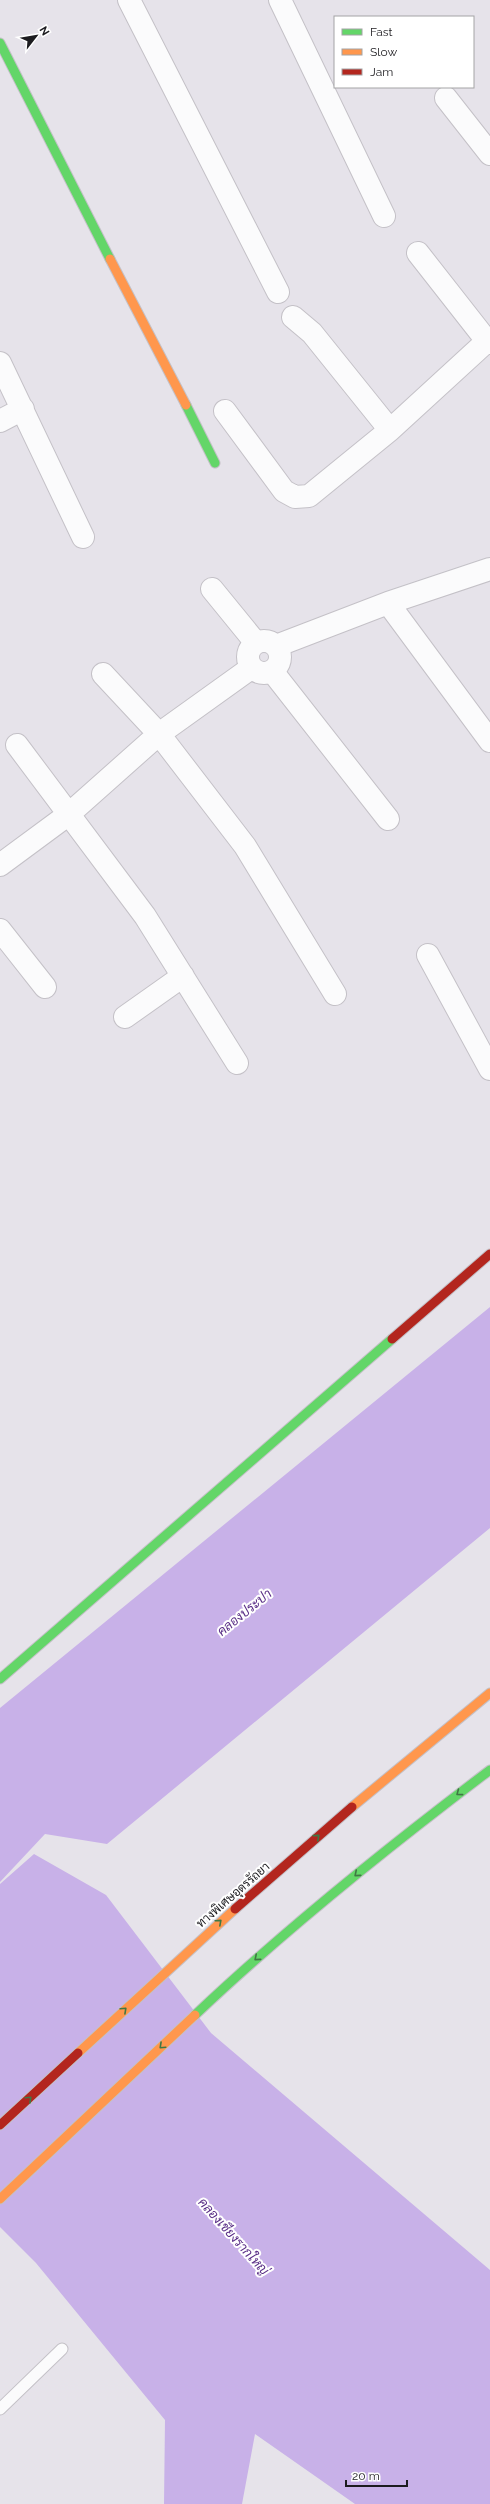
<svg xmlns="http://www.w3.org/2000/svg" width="490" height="2504" viewBox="0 0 490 2504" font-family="Raleway,Sarabun,sans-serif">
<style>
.water{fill:#c8b1e8}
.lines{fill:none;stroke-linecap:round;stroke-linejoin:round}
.lane-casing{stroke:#c4c1c7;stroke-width:13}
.street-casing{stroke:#c4c1c7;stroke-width:24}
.fast-casing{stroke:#c4c1c7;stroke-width:11}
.slow-casing{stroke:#c4c1c7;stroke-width:11}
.jam-casing{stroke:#c4c1c7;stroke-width:11}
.lane{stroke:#fbfbfc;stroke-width:11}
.street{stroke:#fbfbfc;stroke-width:22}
.fast{stroke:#63d668;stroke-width:9}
.slow{stroke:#ff974d;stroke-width:9}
.jam{stroke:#b3261e;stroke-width:9}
.oneway{stroke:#407844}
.labels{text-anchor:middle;stroke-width:4;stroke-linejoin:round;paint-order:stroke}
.street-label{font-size:12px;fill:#1c1b1f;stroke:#fff}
.water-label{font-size:13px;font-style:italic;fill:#592e86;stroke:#fff}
</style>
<rect width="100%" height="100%" fill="#e6e3ea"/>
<!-- water -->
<path class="water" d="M 490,1307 L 490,1528 L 107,1844 L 45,1834 L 0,1882 L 0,1708 Z
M 34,1854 L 106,1895 L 211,2033 L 490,2270 L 490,2504 L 355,2504 L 255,2434 L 242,2504 L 164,2504 L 165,2420 L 36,2263 L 0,2227 L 0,1884 Z"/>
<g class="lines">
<defs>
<path id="lane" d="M 0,2409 L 62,2349"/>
<path id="street" d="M 129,0 L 278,292
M 280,0 L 384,216
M 446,98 L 490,154
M 418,253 L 487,341 L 490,343
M 0,363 L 83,537
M 225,411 L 284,491 L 295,497 L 309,496 L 390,430 L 312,333 L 293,317
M 0,421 L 23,409
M 390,430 L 487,341
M 212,589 L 256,643
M 388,603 L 490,741
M248 657a16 16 0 1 1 32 0a16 16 0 1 1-32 0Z
M 276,646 L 388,603 L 490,569
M 272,671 L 388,819
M 103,674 L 159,734 L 245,846 L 335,994
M 17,745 L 145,916 L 237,1063
M 0,865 L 69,814 L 159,734 L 251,668
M 0,930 L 45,987
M 428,955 L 490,1069
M 125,1017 L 183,976"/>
<path id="fast" d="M 0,43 L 110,259
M 186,405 L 215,463
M 0,1679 L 392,1339
M 195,2015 C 288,1927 388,1847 490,1770"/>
<path id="slow" d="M 110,259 L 186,405
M 352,1807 L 490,1693
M 78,2053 L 235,1909
M 0,2199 L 195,2015"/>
<path id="jam" d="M 392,1339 L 490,1254
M 235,1909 L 352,1807
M 0,2125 L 78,2053"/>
</defs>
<!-- lane casing -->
<use href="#lane" class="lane-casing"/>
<!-- street casing -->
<use href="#street" class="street-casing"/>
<!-- fast casing -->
<use href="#fast" class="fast-casing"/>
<!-- slow casing -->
<use href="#slow" class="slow-casing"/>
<!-- jam casing -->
<use href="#jam" class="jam-casing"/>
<!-- lane -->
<use href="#lane" class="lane"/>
<!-- street -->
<use href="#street" class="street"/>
<!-- fast -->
<use href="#fast" class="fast"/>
<!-- slow -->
<use href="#slow" class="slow"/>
<!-- jam -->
<use href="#jam" class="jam"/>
</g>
<!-- one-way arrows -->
<defs><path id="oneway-chevron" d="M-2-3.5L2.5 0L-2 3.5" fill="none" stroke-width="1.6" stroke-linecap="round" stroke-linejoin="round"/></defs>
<g class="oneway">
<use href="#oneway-chevron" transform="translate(459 1793) rotate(143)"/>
<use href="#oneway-chevron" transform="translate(317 1837) rotate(-41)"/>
<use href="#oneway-chevron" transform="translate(357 1874) rotate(140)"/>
<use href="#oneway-chevron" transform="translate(219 1922) rotate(-42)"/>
<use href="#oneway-chevron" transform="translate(257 1958) rotate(140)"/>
<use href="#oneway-chevron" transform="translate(124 2010) rotate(-43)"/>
<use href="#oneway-chevron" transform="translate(162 2046) rotate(137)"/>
<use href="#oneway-chevron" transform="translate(29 2099) rotate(-43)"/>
</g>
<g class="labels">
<!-- street labels -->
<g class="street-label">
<text transform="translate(233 1895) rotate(-41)" y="4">ทางพิเศษอุดรรัถยา</text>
</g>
<!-- water labels -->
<g class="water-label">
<text transform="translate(244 1612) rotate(-39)" y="5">คลองประปา</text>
<text transform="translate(234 2236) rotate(48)" y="5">คลองเชียงรากใหญ่</text>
</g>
</g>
<!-- legend -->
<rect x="334" y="16" width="140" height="72" fill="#ffffff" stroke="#a4a4a5"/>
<rect x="342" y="29" width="20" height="6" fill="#63d668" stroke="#a4a4a5"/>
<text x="370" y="36" font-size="12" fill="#1c1b1f">Fast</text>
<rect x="342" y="49" width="20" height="6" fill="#ff974d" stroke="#a4a4a5"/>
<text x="370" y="56" font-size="12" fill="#1c1b1f">Slow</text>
<rect x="342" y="69" width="20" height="6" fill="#b3261e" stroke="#a4a4a5"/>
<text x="370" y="76" font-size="12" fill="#1c1b1f">Jam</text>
<!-- north arrow -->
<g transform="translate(36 36) rotate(59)" stroke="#ffffff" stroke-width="3" paint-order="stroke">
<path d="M0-3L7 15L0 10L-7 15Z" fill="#1c1b1f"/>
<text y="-6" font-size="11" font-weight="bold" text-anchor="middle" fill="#1c1b1f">N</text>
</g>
<!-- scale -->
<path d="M346 2480v6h61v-6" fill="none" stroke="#1c1b1f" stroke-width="2"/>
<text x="352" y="2480" font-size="12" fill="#1c1b1f" stroke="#ffffff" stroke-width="3" paint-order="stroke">20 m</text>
</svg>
